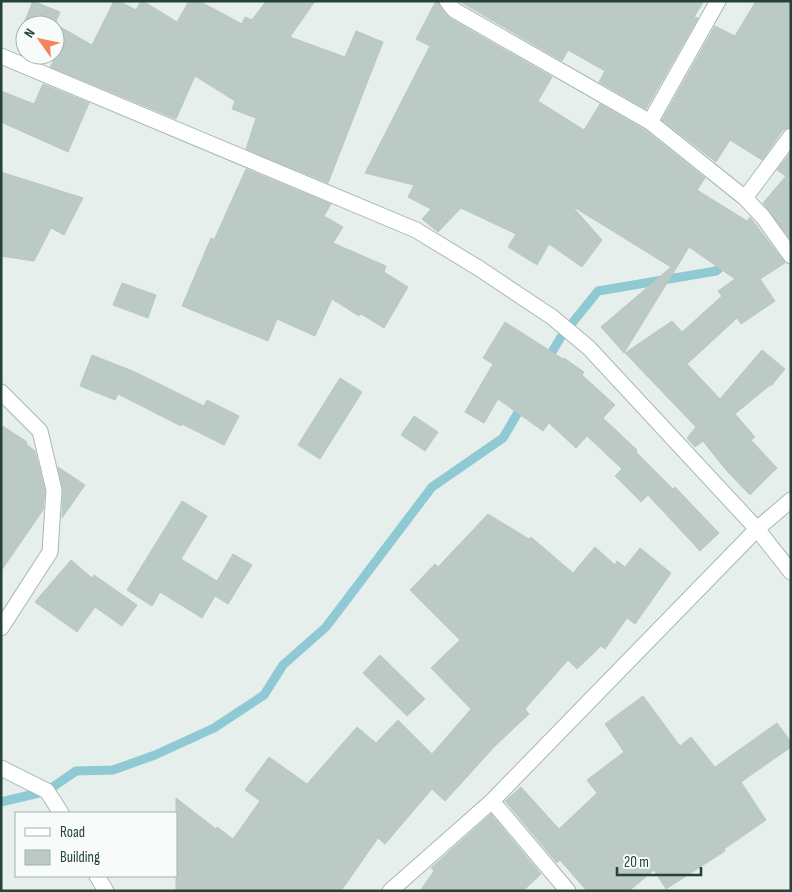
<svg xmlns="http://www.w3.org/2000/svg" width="792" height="892" viewBox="0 0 792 892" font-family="'Sofia Sans Condensed',sans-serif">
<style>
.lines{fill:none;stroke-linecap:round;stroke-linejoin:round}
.stream{stroke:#8ec9d4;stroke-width:9}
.building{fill:#bbcac4;stroke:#b8c9c2}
.minor-casing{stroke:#a8b8b2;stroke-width:17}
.minor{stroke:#fff;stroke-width:15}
</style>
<rect width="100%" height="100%" fill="#e6efeb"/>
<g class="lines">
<!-- stream -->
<path class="stream" d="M 546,362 L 561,337 L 598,291 L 716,271 L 729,260
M 1,802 L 47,791 L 76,771 L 113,770 L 155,755 L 214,728 L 264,695 L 283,665 L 326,627 L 432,487 L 503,438 L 523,404"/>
</g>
<!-- building -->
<path class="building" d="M 33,1 L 60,12 L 55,24 L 92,45 L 114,1 L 119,1 L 136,10 L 141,1 L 143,1 L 177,22 L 189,1 L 199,1 L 242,24 L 245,17 L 252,20 L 266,1 L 315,1 L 290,37 L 345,57 L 356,31 L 383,42 L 328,183 L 246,149 L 256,118 L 232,109 L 235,101 L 195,76 L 176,119 L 50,67 L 58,54 L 55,53 L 55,25 L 25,25 L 25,41 L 18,38 Z
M 436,1 L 438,1 L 440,7 L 449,18 L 552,77 L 538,101 L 584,130 L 600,104 L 645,130 L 705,178 L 697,190 L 747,221 L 750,217 L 785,263 L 760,279 L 775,301 L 741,324 L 737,318 L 687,364 L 720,399 L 762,350 L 785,369 L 771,386 L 770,385 L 735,414 L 755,437 L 751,440 L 777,468 L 750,495 L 726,470 L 703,441 L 695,447 L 687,438 L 696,427 L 625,353 L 672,321 L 682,332 L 722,296 L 718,291 L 735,279 L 689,247 L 675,270 L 674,269 L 675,270 L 624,353 L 601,327 L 671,267 L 572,206 L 602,240 L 582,267 L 549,244 L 537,265 L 508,247 L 516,234 L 461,208 L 438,232 L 422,219 L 431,209 L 408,197 L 414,185 L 365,173 L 430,46 L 416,39 Z
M 459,1 L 704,1 L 694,17 L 698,18 L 646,109 L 599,82 L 605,71 L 568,50 L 562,61 Z
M 756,1 L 791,1 L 791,127 L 783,130 L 762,160 L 730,140 L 716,162 L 662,120 L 715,26 L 735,36 Z
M 43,84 L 89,103 L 68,152 L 1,122 L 1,91 L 34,104 Z
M 791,152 L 791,240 L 763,203 L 786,176 L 777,170 Z
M 246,169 L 331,204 L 324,216 L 343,227 L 333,243 L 386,266 L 384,272 L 408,287 L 384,328 L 361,314 L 359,316 L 332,299 L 315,336 L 277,319 L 268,341 L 182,306 L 211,238 L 214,240 Z
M 1,172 L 83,198 L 64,235 L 51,228 L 34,261 L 1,256 Z
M 122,283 L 156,295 L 148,318 L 113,305 Z
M 505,322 L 563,359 L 564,358 L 584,372 L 582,375 L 615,405 L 603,418 L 637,450 L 636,452 L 673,489 L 675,487 L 719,533 L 700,551 L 648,495 L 641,502 L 615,476 L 622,469 L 587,436 L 576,448 L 549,423 L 543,431 L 498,399 L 484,423 L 465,412 L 493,364 L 483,358 Z
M 92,355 L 135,372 L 204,406 L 207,400 L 239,416 L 224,445 L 182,424 L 181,426 L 118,394 L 115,400 L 80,386 Z
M 340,378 L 362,392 L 320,459 L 298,445 Z
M 414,416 L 438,432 L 425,451 L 401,435 Z
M 1,425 L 27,442 L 26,444 L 35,451 L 45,491 L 43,510 L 1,571 Z
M 58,467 L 85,485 L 62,518 L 63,490 Z
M 182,501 L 207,516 L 181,559 L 217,581 L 233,554 L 252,565 L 228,604 L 215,596 L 202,618 L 160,592 L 152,606 L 127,590 Z
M 488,514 L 529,539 L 531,537 L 573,573 L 595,547 L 615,565 L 617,561 L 625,567 L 640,548 L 671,573 L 635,624 L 627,618 L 605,649 L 601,646 L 577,669 L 568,660 L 525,709 L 529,714 L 495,746 L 445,801 L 432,789 L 385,844 L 378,838 L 341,891 L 176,891 L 176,798 L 216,829 L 217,827 L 233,839 L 260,801 L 245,790 L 269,757 L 307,784 L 357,727 L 376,743 L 398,720 L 432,754 L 471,709 L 431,668 L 460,640 L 410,590 L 435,564 L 438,567 Z
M 71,560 L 92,578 L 94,575 L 137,605 L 122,626 L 95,607 L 77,632 L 35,602 Z
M 380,655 L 425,699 L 407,716 L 363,673 Z
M 643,696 L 680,746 L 691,737 L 715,767 L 777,723 L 791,742 L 791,747 L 741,782 L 766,820 L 724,849 L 725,851 L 666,889 L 654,870 L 629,891 L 587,891 L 560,860 L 557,863 L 505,801 L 521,787 L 559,829 L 597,793 L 587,780 L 624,752 L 605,724 Z
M 491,814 L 541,874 L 523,891 L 420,891 L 434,871 L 431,868 Z"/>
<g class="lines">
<defs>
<path id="minor" d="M 447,1 L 454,10 L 650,122 L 745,198 L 763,217 L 791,256
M 1,56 L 416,230 L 480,269 L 552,317 L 589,348 L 757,529 L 791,572
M 650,122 L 718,1
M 745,198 L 791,136
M 1,392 L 40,431 L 54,490 L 50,552 L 1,628
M 1,768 L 47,791 L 61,813
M 492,801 L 568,891
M 97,876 L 106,891
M 390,891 L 492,801 L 757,529 L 791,500"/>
</defs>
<!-- minor casing -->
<use href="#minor" class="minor-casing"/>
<!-- minor -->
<use href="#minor" class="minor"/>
</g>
<!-- border -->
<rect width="792" height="892" fill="none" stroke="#24423a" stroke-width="5"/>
<!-- legend -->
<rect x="15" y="812" width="162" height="65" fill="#f7fbf9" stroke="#a3b1ad"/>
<rect x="25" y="828" width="25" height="8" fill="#ffffff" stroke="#a3b1ad"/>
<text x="60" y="837" font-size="15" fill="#24423a">Road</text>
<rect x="25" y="850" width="25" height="15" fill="#bbcac4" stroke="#a3b1ad"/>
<text x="60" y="862" font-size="15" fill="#24423a">Building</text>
<!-- north arrow -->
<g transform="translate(40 40) rotate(303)"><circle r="24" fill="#f7fbf9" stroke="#a3b1ad"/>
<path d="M0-4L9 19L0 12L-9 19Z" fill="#f4845f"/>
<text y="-8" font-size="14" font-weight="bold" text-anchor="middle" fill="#24423a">N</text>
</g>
<!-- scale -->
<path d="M617 867v8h84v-8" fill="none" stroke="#24423a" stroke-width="2.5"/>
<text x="624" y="867" font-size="15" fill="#24423a" stroke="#f7fbf9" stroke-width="4" paint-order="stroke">20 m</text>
</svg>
